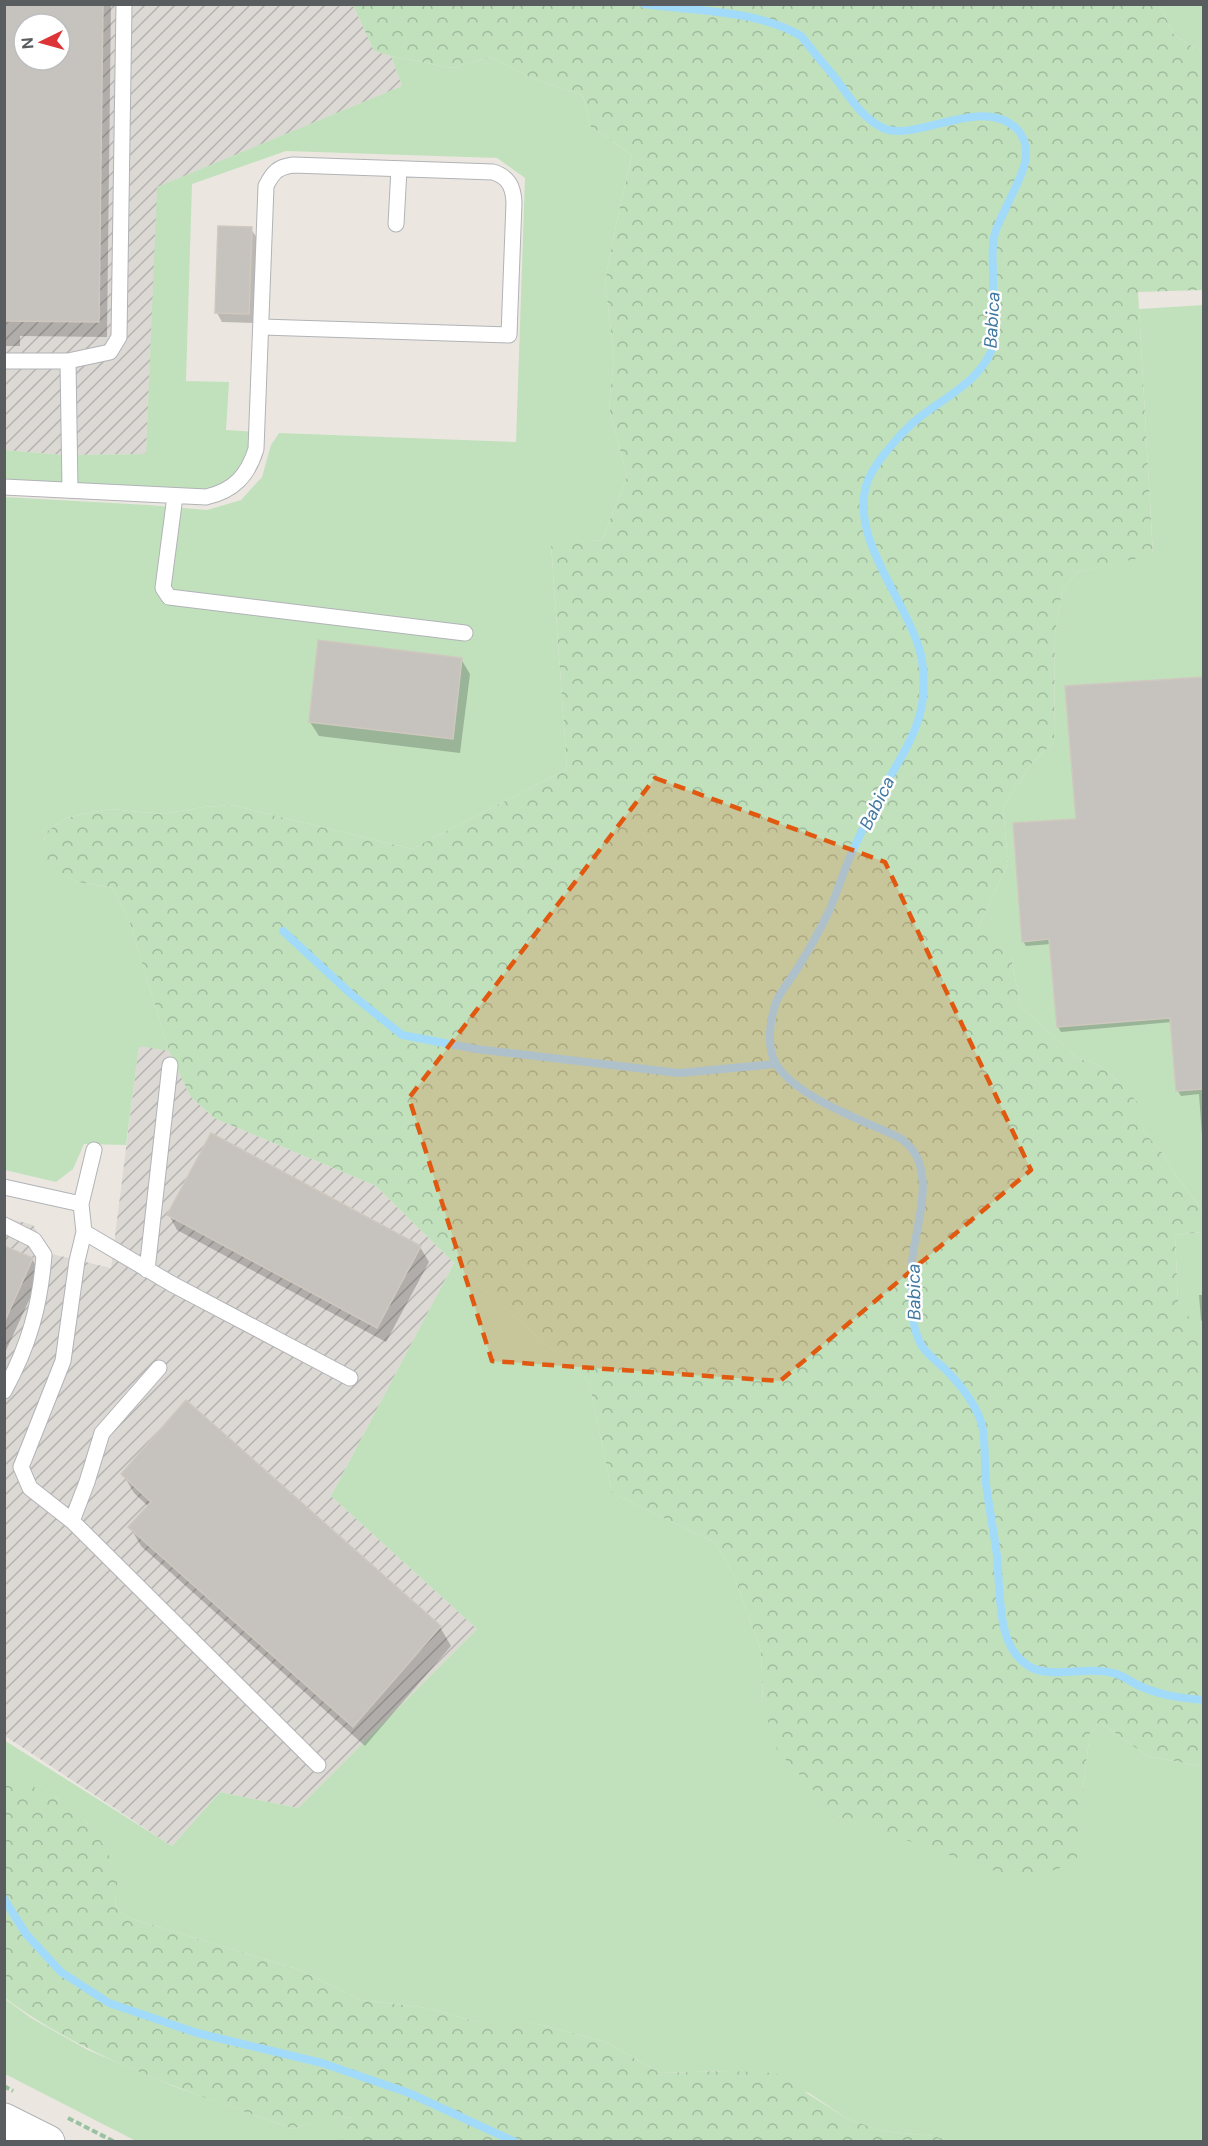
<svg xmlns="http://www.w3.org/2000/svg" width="1208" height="2146" viewBox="0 0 1208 2146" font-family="'DM Sans',sans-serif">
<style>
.industrial{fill:url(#industrial-furrows);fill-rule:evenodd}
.green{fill:#c1e1bd}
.forest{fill:url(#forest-crowns)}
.shadow{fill:#0003;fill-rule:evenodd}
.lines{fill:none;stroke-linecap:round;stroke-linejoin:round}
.stream{stroke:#a2dbf9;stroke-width:8}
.building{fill:#c6c2bd;stroke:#cfc8bf;stroke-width:1.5;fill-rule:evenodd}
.lane-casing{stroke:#b1b3b7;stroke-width:17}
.secondary-casing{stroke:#b0b4b7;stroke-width:35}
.path{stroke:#98c2a0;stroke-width:4;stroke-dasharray:6 3;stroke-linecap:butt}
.lane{stroke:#fff;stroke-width:15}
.secondary{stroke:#fff;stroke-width:33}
.marked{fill:#e15910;fill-opacity:0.2;stroke:#e15910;stroke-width:4.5;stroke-dasharray:12 8;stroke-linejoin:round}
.labels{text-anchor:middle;stroke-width:5;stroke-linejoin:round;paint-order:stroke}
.water-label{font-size:18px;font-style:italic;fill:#3f78a1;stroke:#fff}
</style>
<defs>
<pattern id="industrial-furrows" width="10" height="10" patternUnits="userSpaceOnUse" patternTransform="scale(1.5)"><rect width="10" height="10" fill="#dcd9d5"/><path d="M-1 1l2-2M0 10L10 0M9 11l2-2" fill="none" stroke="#b5b3b0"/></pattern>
<pattern id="forest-crowns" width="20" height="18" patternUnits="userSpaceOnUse" patternTransform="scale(1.5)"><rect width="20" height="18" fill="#c1e1bd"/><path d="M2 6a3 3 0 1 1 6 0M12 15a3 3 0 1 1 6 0" fill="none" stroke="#a0ba9d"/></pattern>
</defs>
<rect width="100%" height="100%" fill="#ebe7e0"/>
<!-- industrial -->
<path class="industrial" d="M 4,5 L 349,5 L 354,7 L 374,51 L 391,56 L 402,86 L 158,187 L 146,454 L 63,455 L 5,450 ZM 24,24 L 60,24 L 60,60 L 24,60 Z
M 139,1045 L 169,1051 L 190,1096 L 214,1118 L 376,1186 L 454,1263 L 331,1496 L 477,1629 L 298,1808 L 220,1792 L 172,1846 L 5,1736 L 4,1217 L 33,1225 L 52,1254 L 111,1268 Z"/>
<!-- green -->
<path class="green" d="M 1199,4 L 1203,6 L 1203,53 L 1174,35 L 1160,5 Z
M 391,56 L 452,68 L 491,57 L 531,78 L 583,95 L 590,126 L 632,155 L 617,220 L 605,282 L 614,355 L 609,407 L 627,477 L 602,540 L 551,544 L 567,769 L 412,849 L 232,805 L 203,807 L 163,814 L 109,809 L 66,818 L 45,833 L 43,864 L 78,882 L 113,888 L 129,920 L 169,1051 L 139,1046 L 126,1145 L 84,1144 L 73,1169 L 56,1182 L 5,1170 L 4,497 L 148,505 L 207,510 L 241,500 L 262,477 L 271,445 L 279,433 L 516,442 L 525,178 L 497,158 L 286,151 L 192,184 L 186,381 L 229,382 L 226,430 L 257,432 L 256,449 L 222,493 L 5,487 L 5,450 L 63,455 L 146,454 L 157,187 L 402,86 Z
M 1203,305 L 1203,1211 L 1174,1173 L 1163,1154 L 1144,1132 L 1138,1104 L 1116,1079 L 1095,1063 L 1079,1059 L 1021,1007 L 1011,957 L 978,927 L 1008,864 L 1003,807 L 1032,763 L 1054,742 L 1055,635 L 1062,591 L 1077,572 L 1153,554 L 1139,309 Z
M 1203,1232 L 1203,1339 L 1178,1301 L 1175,1235 Z
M 454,1263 L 589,1382 L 612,1493 L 716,1543 L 733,1574 L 761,1651 L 763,1705 L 837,1816 L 918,1843 L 1082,1849 L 1082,1795 L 1090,1733 L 1100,1722 L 1147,1756 L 1200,1766 L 1200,1807 L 1204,1808 L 1203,2141 L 948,2142 L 933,2136 L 882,2131 L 846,2118 L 809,2093 L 727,2071 L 660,2073 L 606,2042 L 530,2022 L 477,2022 L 427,2008 L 361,2000 L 300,1970 L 126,1917 L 115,1905 L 117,1881 L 87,1823 L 57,1798 L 18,1781 L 5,1772 L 4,1740 L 172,1846 L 220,1792 L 298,1808 L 477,1629 L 331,1496 Z
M 4,1998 L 31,2018 L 88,2050 L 173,2086 L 293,2129 L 319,2119 L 338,2117 L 352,2118 L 345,2129 L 341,2141 L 136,2141 L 5,2074 Z"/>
<!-- forest -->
<path class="forest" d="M 349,5 L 1160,5 L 1174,35 L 1203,53 L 1204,290 L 1138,292 L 1153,555 L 1077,572 L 1062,591 L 1055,635 L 1054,742 L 1032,763 L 1003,807 L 1008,864 L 978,927 L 1000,944 L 1011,957 L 1021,1007 L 1079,1059 L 1095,1063 L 1116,1079 L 1139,1104 L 1144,1132 L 1163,1154 L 1174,1173 L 1203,1211 L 1203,1232 L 1175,1235 L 1178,1301 L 1204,1339 L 1203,1808 L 1200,1807 L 1200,1766 L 1147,1756 L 1100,1722 L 1090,1733 L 1082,1795 L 1082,1849 L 1073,1864 L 1038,1875 L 998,1872 L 837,1816 L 777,1750 L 763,1705 L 761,1651 L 733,1574 L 716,1543 L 612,1493 L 589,1382 L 454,1263 L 376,1186 L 214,1118 L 190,1096 L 169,1051 L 129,920 L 113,888 L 78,882 L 42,864 L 45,833 L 66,818 L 109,809 L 163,814 L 203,807 L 232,805 L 412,849 L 567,769 L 551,543 L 602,540 L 627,477 L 609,407 L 614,355 L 605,282 L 617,220 L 632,155 L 590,126 L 583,95 L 531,78 L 491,57 L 452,68 L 391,56 L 374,51 L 354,7 Z
M 5,1772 C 21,1783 38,1788 55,1797 C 81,1811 115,1851 117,1881 C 118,1889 115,1897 115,1905 L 126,1917 L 300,1970 L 361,2000 L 427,2008 L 477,2022 L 530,2022 L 606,2042 L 660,2073 L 727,2071 L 775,2073 L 846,2118 L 882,2131 L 934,2136 L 948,2141 L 341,2141 L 345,2128 L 352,2118 C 330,2116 313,2121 293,2129 C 193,2093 90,2061 5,1998 Z"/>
<!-- shadow -->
<path class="shadow" d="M 4,4 L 111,4 L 107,337 L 20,336 L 20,346 L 4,346 ZM 24,24 L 60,24 L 60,60 L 24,60 Z
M 251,229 L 257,238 L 254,323 L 222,322 L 217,313 Z
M 461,659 L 470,674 L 460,753 L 319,736 L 310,722 Z
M 1204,678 L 1204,1164 L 1199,1094 L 1181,1096 L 1178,1091 L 1172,1022 L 1061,1032 L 1058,1027 L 1051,944 L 1026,946 L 1023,941 L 1077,820 L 1067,688 Z
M 169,1215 L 420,1247 L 429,1262 L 386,1342 L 177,1230 Z
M 4,1247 L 32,1259 L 41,1274 L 4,1355 Z
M 1199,1295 L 1204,1295 L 1204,1324 L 1201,1320 Z
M 123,1474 L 440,1627 L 451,1646 L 365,1746 L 141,1546 L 130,1527 L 149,1507 L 134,1493 Z"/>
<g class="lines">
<!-- stream -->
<path class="stream" d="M 644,4 C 693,11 759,10 801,36 C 811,49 822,62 833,75 C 847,93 861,118 883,128 C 916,143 981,95 1016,128 C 1023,135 1026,143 1026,153 C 1027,172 1002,211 995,233 C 991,246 993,261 993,274 C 993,297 993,320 994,343 C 984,379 948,395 920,417 C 903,430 876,461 868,480 C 847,534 904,597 919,648 C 924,663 924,681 923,697 C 920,732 897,763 880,794 C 869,816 857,840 847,864 C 841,879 836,895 830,909 C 820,930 809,950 797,969 C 790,980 781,991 776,1002 C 770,1020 766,1047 776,1064 C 797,1098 865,1121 900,1138 C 940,1165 916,1222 912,1261 C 911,1279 912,1298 913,1316 C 914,1327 916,1337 922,1346 C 927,1354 937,1362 944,1368 C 959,1383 976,1404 982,1425 C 986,1443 984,1465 986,1484 C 989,1508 994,1532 997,1556 C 999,1580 999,1605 1004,1628 C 1008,1645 1017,1660 1032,1668 C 1054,1678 1087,1666 1113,1673 C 1123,1675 1132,1683 1142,1687 C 1163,1696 1181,1698 1204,1700
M 283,931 L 351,994 L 402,1035 L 476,1049 L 679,1073 L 776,1064
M 4,1899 L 26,1934 L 61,1972 L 109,2003 L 197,2033 L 322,2063 L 409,2093 L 515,2142"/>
</g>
<!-- building -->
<path class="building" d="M 4,4 L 103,4 L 99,322 L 4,321 ZM 24,24 L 60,24 L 60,60 L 24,60 Z
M 218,226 L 252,227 L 249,314 L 215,313 Z
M 318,640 L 462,658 L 453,739 L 309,722 Z
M 1203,677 L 1203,1089 L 1176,1091 L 1170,1018 L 1057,1027 L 1049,939 L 1022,942 L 1013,823 L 1076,819 L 1065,686 Z
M 211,1133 L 421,1246 L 377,1328 L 167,1215 Z
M 4,1246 L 33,1258 L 4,1323 Z
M 186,1400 L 441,1626 L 353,1727 L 128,1527 L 151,1502 L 121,1474 Z"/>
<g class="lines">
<defs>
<path id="lane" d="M 396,224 L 399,169
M 4,361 L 68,361
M 4,487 L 206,497 C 234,491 248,475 256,449 L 266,186 C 273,172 278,167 293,165 L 493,172 C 509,177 513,187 514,202 L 509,335 L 262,327
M 70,490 L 68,361 L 110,352 L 119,337 L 124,4
M 175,496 L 163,588 L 169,597 L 465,633
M 94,1150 L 81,1204 L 84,1232 L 77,1261 L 63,1361 L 21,1467 L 30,1488 L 72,1521 L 318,1765
M 4,1187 L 81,1204
M 4,1225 L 34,1240 L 44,1255 C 40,1306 29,1346 4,1391
M 84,1232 L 172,1284 L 350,1378
M 147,1270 L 170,1065
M 72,1521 L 87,1482 L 102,1433 L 159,1368"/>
<path id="secondary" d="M 4,2120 L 48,2142"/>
</defs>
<!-- lane casing -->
<use href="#lane" class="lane-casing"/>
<!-- secondary casing -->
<use href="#secondary" class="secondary-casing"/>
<!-- path -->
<path class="path" d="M 4,2086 L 13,2091
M 68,2118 L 115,2142"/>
<!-- lane -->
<use href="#lane" class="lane"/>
<!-- secondary -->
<use href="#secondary" class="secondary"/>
</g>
<!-- marked area -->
<path class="marked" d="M 655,778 L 885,862 L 1031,1170 L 780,1381 L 492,1361 L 409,1098 Z"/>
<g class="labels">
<!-- water labels -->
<g class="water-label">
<text transform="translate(992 320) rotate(-87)" y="6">Babica</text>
<text transform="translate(877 803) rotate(-64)" y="6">Babica</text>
<text transform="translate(914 1292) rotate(-91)" y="6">Babica</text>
</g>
</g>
<!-- border -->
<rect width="1208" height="2146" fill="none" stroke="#595d60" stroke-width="12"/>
<!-- north arrow -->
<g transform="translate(42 42) rotate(265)"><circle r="28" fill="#ffffff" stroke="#bdbebf" stroke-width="1.5"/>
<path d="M0-4.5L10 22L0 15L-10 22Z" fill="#dd3437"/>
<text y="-9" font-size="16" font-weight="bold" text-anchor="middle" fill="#595d60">N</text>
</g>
</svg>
